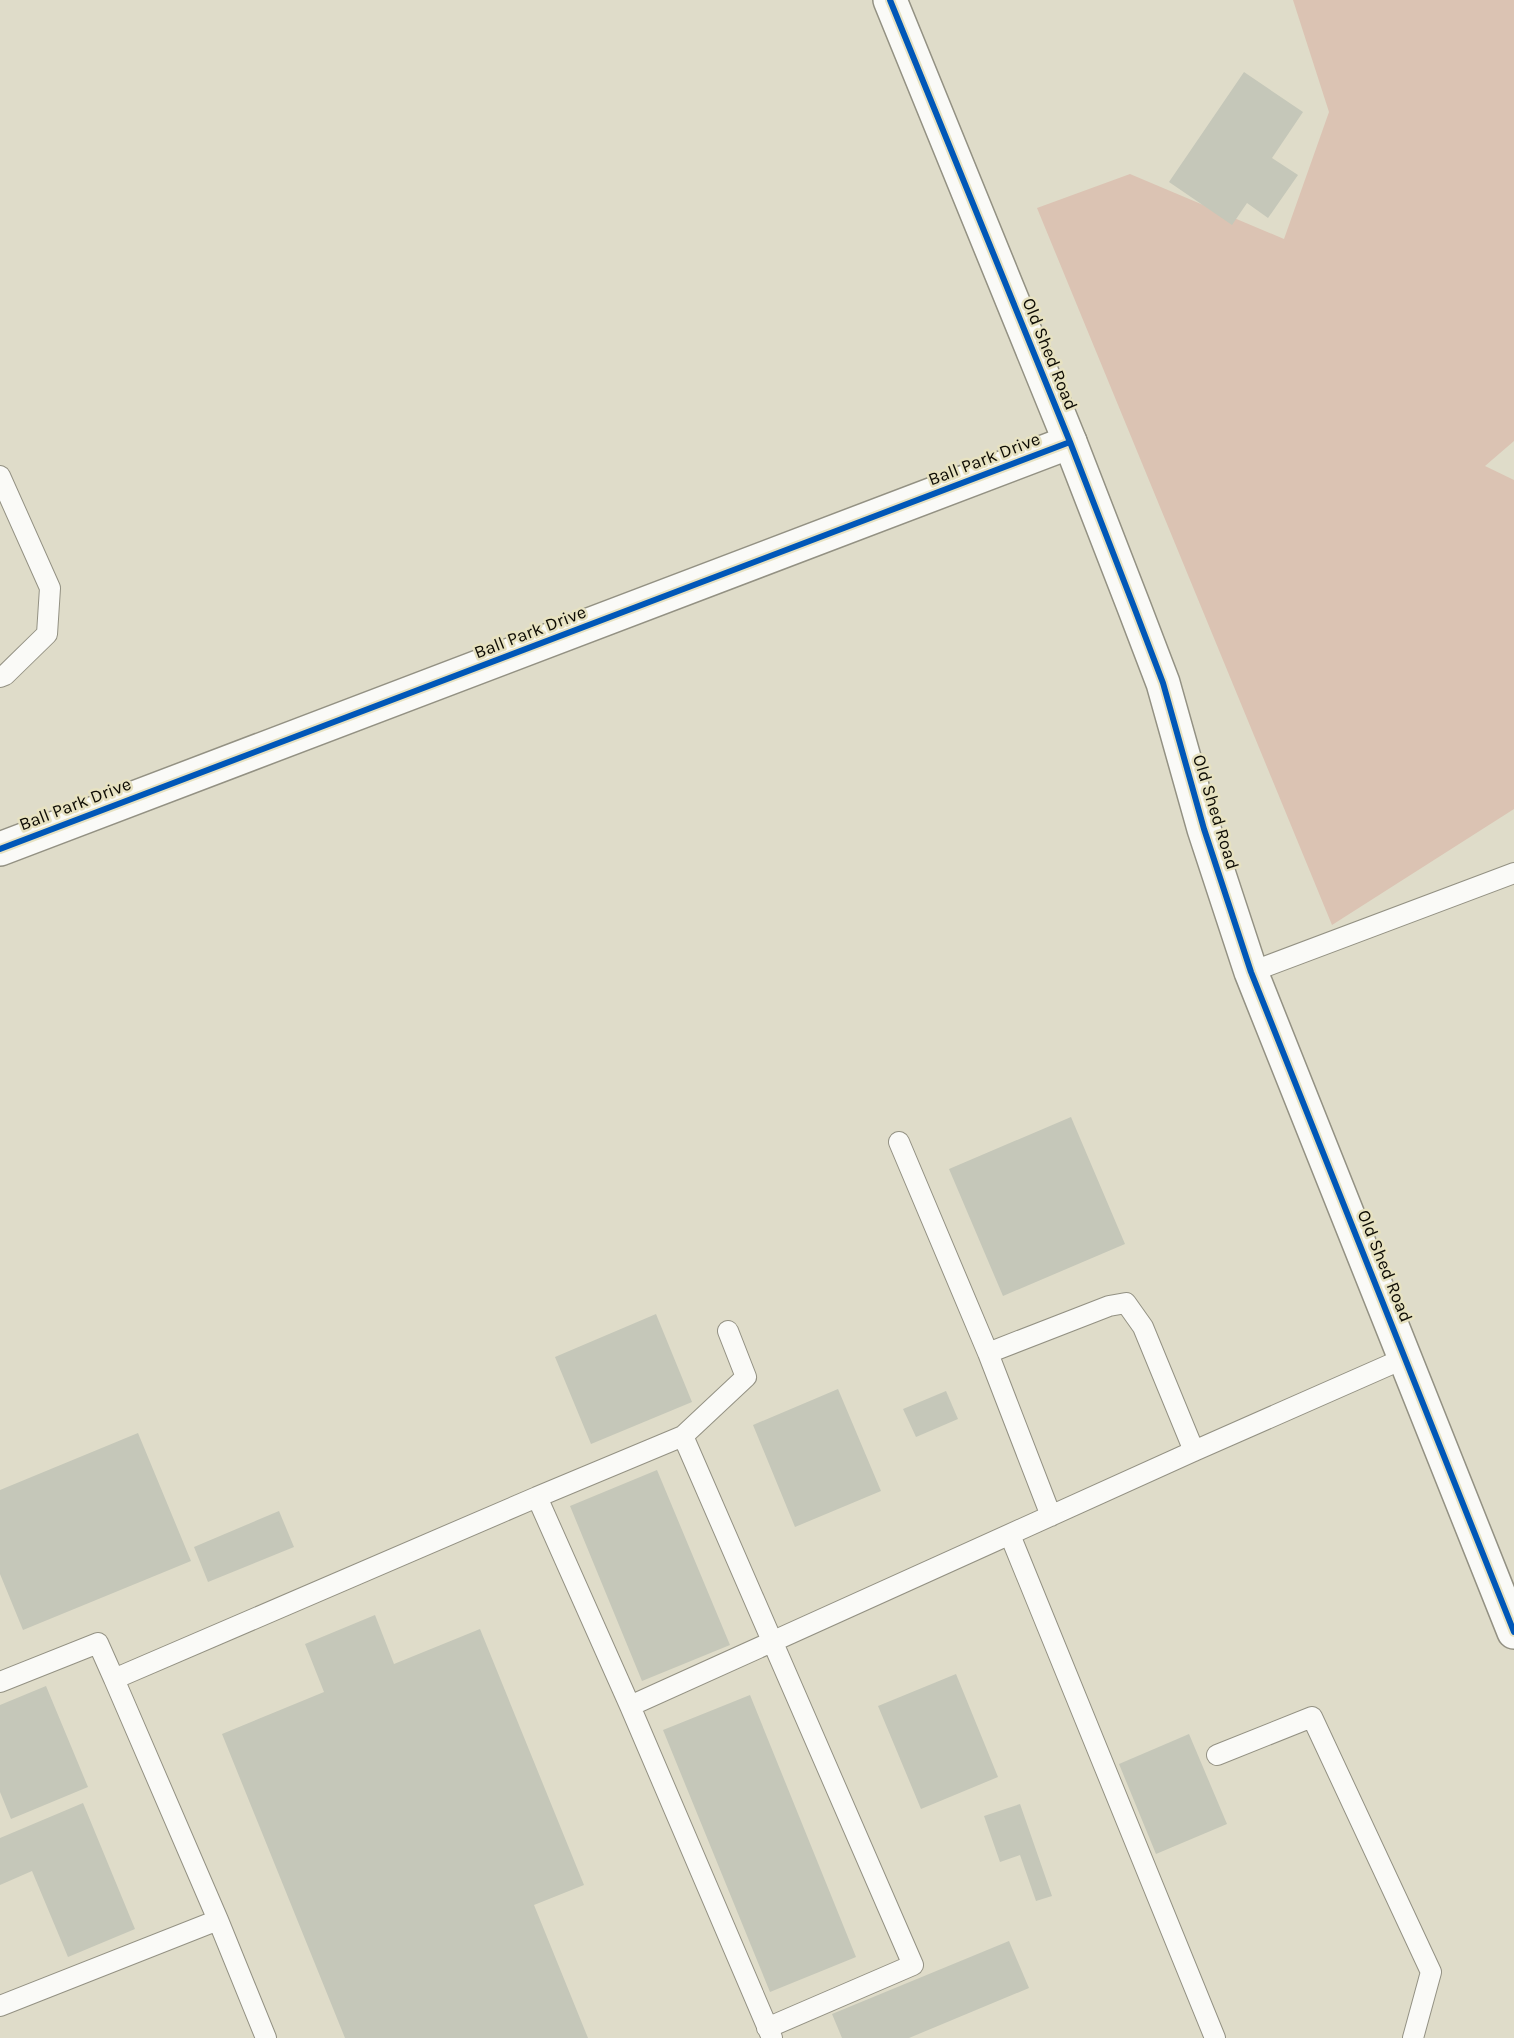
<svg xmlns="http://www.w3.org/2000/svg" width="1514" height="2038" viewBox="0 0 1514 2038" font-family="Karla,sans-serif">
<style>
.green{fill:#dbc3b3}
.building{fill:#c5c7b9}
.lines{fill:none;stroke-linecap:round;stroke-linejoin:round}
.lane-casing{stroke:#939183;stroke-width:22}
.street-casing{stroke:#939183;stroke-width:36}
.secondary-casing{stroke:#939183;stroke-width:36}
.lane{stroke:#fafaf7;stroke-width:20}
.street{stroke:#fafaf7;stroke-width:33}
.secondary{stroke:#fafaf7;stroke-width:33}
.cycleway-casing{stroke:#e7e2c1;stroke-width:10}
.cycleway{stroke:#0057b8;stroke-width:6}
.labels{text-anchor:middle;stroke-width:5;stroke-linejoin:round;paint-order:stroke}
.street-label{font-size:18px;fill:#0d0b03;stroke:#e7e2c1}
</style>
<rect width="100%" height="100%" fill="#dfdcc9"/>
<!-- green -->
<path class="green" d="M 1293,0 L 1514,0 L 1514,441 L 1485,466 L 1514,480 L 1514,809 L 1332,925 L 1037,208 L 1130,174 L 1284,239 L 1329,112 Z"/>
<!-- building -->
<path class="building" d="M 1244,72 L 1303,112 L 1272,158 L 1298,175 L 1268,218 L 1247,203 L 1232,225 L 1169,182 Z
M 1071,1117 L 1125,1244 L 1003,1296 L 949,1169 Z
M 656,1314 L 692,1402 L 591,1444 L 555,1357 Z
M 838,1389 L 881,1491 L 795,1527 L 753,1425 Z
M 946,1391 L 958,1419 L 916,1437 L 903,1409 Z
M 138,1433 L 191,1561 L 23,1630 L 0,1574 L 0,1490 Z
M 657,1470 L 730,1645 L 642,1681 L 570,1506 Z
M 279,1511 L 294,1547 L 208,1582 L 194,1547 Z
M 375,1615 L 394,1664 L 480,1629 L 584,1885 L 534,1905 L 588,2038 L 345,2038 L 222,1734 L 324,1692 L 305,1644 Z
M 956,1674 L 998,1777 L 921,1809 L 878,1706 Z
M 46,1686 L 88,1787 L 11,1819 L 0,1792 L 0,1705 Z
M 750,1695 L 856,1957 L 770,1992 L 663,1730 Z
M 1189,1734 L 1227,1824 L 1156,1854 L 1119,1764 Z
M 83,1803 L 135,1929 L 68,1957 L 32,1871 L 0,1885 L 0,1838 Z
M 1020,1804 L 1052,1896 L 1036,1901 L 1020,1855 L 1000,1862 L 984,1816 Z
M 1009,1941 L 1029,1988 L 909,2038 L 842,2038 L 832,2014 Z"/>
<g class="lines">
<defs>
<path id="lane" d="M 0,476 L 50,588 L 47,634 L 5,675 L 0,677
M 1251,972 L 1514,873
M 899,1142 L 988,1353 L 1051,1516
M 988,1353 L 1109,1306 L 1126,1303 L 1143,1327 L 1194,1451
M 683,1436 L 746,1377 L 728,1331
M 537,1497 L 683,1436 L 913,1965 L 767,2028
M 1010,1535 L 1215,2038
M 0,1682 L 98,1643 L 114,1679
M 630,1706 L 1194,1451 L 1405,1358
M 1217,1755 L 1312,1717 L 1431,1972 L 1413,2038
M 0,2006 L 218,1920
M 266,2038 L 218,1920 L 114,1679 L 537,1497 L 630,1706 L 772,2038"/>
<path id="street" d="M 0,849 L 1070,442"/>
<path id="secondary" d="M 890,0 L 1070,442 L 1134,607 L 1163,683 L 1204,829 L 1251,972 L 1514,1632"/>
</defs>
<!-- lane casing -->
<use href="#lane" class="lane-casing"/>
<!-- street casing -->
<use href="#street" class="street-casing"/>
<!-- secondary casing -->
<use href="#secondary" class="secondary-casing"/>
<!-- lane -->
<use href="#lane" class="lane"/>
<!-- street -->
<use href="#street" class="street"/>
<!-- secondary -->
<use href="#secondary" class="secondary"/>
<defs>
<path id="cycleway" d="M 890,0 L 1070,442 L 1134,607 L 1163,683 L 1204,829 L 1251,972 L 1514,1632
M 0,849 L 1070,442"/>
</defs>
<!-- cycleway casing -->
<use href="#cycleway" class="cycleway-casing"/>
<!-- cycleway -->
<use href="#cycleway" class="cycleway"/>
</g>
<g class="labels">
<!-- street labels -->
<g class="street-label">
<text transform="translate(1050 354) rotate(68)" y="6">Old Shed Road</text>
<text transform="translate(984 459) rotate(-21)" y="6">Ball Park Drive</text>
<text transform="translate(530 632) rotate(-21)" y="6">Ball Park Drive</text>
<text transform="translate(75 804) rotate(-21)" y="6">Ball Park Drive</text>
<text transform="translate(1216 812) rotate(73)" y="6">Old Shed Road</text>
<text transform="translate(1385 1266) rotate(68)" y="6">Old Shed Road</text>
</g>
</g>
</svg>
